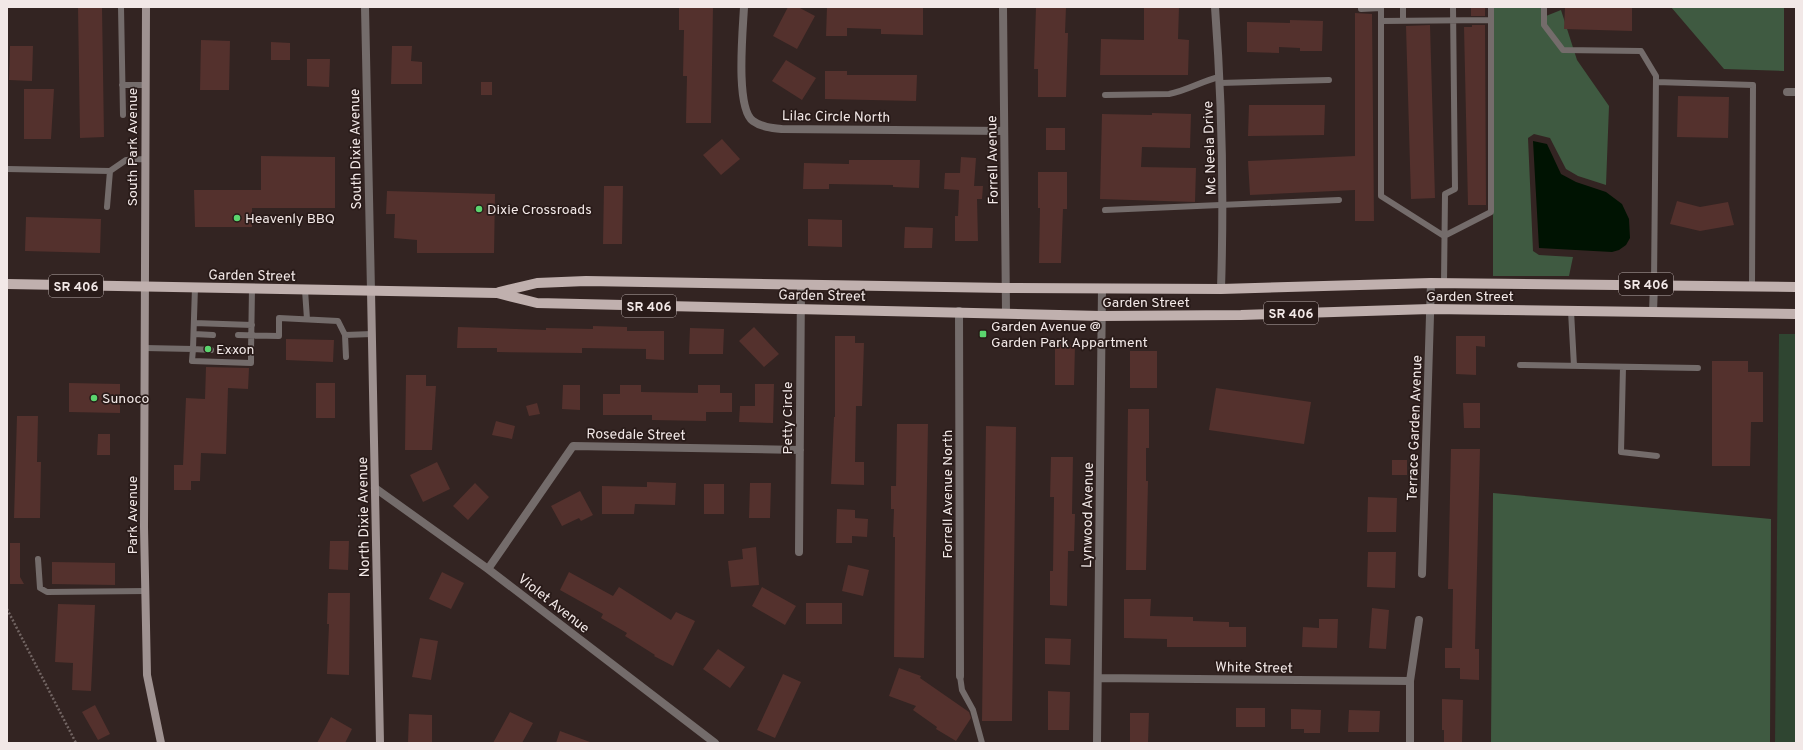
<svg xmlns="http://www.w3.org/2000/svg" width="1803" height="750" viewBox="0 0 1803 750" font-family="Overpass,sans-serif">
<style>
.green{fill:#2f4531}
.forest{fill:#3f5a41}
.water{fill:#001302}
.building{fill:#54312d}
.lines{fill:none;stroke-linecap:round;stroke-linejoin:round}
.path{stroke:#726563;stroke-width:2.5;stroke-dasharray:2 2;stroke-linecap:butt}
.lane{stroke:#746c6b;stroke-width:6}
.street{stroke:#746c6b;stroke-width:8}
.secondary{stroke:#9f9291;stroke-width:8}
.primary{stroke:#c0b0ae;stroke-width:10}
.poi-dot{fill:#5bd56e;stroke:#291b19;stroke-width:1.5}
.labels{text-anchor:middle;stroke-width:3.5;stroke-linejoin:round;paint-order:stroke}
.shield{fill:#291b19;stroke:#b6aaa9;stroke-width:1}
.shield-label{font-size:13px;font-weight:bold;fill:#f2e8e7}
.street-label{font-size:14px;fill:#f2e8e7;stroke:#291b19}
.poi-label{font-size:14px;fill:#f2e8e7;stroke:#291b19;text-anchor:start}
</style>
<rect width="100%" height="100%" fill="#332422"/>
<!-- green -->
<path class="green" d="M 1779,334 L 1796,334 L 1796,743 L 1775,743 Z"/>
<!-- forest -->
<path class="forest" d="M 1493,7 L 1541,7 L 1541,18 L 1561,10 L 1577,60 L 1609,106 L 1606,185 L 1578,176 L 1566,169 L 1550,138 L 1534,134 L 1528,138 L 1533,251 L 1539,255 L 1573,257 L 1569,276 L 1493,276 Z
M 1671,7 L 1784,7 L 1784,71 L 1724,69 Z
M 1493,493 L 1771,519 L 1770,743 L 1491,743 Z"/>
<!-- water -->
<path class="water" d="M 1533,141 L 1547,144 L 1561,174 L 1576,182 L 1606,192 L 1622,204 L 1629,219 L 1630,238 L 1626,245 L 1619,250 L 1612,252 L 1539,248 Z"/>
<!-- building -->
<path class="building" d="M 78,7 L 102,7 L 104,137 L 80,138 Z
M 679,7 L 713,7 L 711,123 L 686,123 L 687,76 L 683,76 L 684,30 L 679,30 Z
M 788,7 L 798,7 L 815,16 L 797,49 L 773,36 Z
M 827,7 L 923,8 L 923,35 L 881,34 L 881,29 L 847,28 L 847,36 L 826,36 Z
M 1036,7 L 1066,7 L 1065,33 L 1068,33 L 1066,97 L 1038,97 L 1038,69 L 1034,69 Z
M 1144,7 L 1179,7 L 1178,39 L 1189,40 L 1188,75 L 1100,75 L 1101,39 L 1144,40 Z
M 1471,7 L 1485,7 L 1485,16 L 1471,16 Z
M 1565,7 L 1632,7 L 1632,31 L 1564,29 Z
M 1355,13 L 1372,14 L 1374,221 L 1355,221 L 1355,190 L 1250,195 L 1248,161 L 1355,156 Z
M 1290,20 L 1323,21 L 1322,51 L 1300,51 L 1300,48 L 1279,47 L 1279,53 L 1247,52 L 1247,22 L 1290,23 Z
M 1430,25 L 1435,198 L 1411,199 L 1406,26 Z
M 1472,25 L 1485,25 L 1486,205 L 1468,205 L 1464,27 L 1472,27 Z
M 201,40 L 230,41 L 229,90 L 200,90 Z
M 271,42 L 290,43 L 290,60 L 271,60 Z
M 10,46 L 33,46 L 32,81 L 9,80 Z
M 392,46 L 412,46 L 411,61 L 422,62 L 422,84 L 391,84 Z
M 307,59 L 330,59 L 329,87 L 307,86 Z
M 786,60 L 816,78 L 802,100 L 772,81 Z
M 825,71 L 847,71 L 847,75 L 917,75 L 916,101 L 825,99 Z
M 481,82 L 492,82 L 492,95 L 481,95 Z
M 24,89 L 54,89 L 51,139 L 24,139 Z
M 1678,96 L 1729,97 L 1728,138 L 1677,137 Z
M 1249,105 L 1325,105 L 1324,135 L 1248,136 Z
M 1152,113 L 1191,114 L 1190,148 L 1142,147 L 1141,167 L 1196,168 L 1195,202 L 1100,199 L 1102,114 L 1152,115 Z
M 1046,128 L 1065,128 L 1065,150 L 1046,150 Z
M 722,139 L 740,159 L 721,175 L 703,155 Z
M 261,156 L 335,157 L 335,208 L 252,208 L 252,227 L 195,227 L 194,190 L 261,190 Z
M 961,157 L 976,158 L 974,186 L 983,186 L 982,199 L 977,199 L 978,241 L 955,241 L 955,216 L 958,216 L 959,190 L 944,189 L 945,173 L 960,173 Z
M 849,160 L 920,160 L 919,188 L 893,187 L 893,185 L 829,184 L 829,189 L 803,189 L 804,163 L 849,164 Z
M 1038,172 L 1067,172 L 1067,209 L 1063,209 L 1061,263 L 1039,263 L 1040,208 L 1038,208 Z
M 604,186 L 623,186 L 622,244 L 603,244 Z
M 387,191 L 495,194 L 494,253 L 417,253 L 417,240 L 394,238 L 395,214 L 386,214 Z
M 1677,201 L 1700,207 L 1728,202 L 1734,225 L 1700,231 L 1670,224 Z
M 26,217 L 101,219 L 100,253 L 25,251 Z
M 808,219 L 842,220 L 842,247 L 808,246 Z
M 905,227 L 933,228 L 932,248 L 904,248 Z
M 593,326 L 627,327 L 627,331 L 664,331 L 664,360 L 646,359 L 646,349 L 582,348 L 582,353 L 497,352 L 497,348 L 457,348 L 458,327 L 546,330 L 546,328 L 593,329 Z
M 754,327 L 779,354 L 764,367 L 739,341 Z
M 690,328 L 724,329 L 723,354 L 689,354 Z
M 835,336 L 855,336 L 855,343 L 864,343 L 862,406 L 856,406 L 855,462 L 864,462 L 864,485 L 831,484 L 834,417 L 835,417 Z
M 1456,336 L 1485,336 L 1485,347 L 1476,346 L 1476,375 L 1456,374 Z
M 286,339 L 334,340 L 333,362 L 286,360 Z
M 1055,344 L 1075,345 L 1074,385 L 1055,385 Z
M 1130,351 L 1157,351 L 1157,388 L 1130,388 Z
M 1712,361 L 1748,361 L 1748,372 L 1763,372 L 1763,422 L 1751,422 L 1750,466 L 1712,466 Z
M 206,367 L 249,368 L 248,389 L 228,388 L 226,454 L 201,453 L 200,481 L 191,481 L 191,490 L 174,490 L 174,465 L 183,465 L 186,398 L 205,399 Z
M 406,375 L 426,375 L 426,386 L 436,386 L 432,450 L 405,450 Z
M 69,383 L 120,384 L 120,413 L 69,412 Z
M 316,383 L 335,383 L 335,418 L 316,418 Z
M 755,384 L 774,384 L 773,423 L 739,422 L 740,406 L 755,406 Z
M 563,385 L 580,385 L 580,410 L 562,409 Z
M 620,385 L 641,385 L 641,392 L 698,393 L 698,385 L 720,385 L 720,393 L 732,393 L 732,412 L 706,412 L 706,421 L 652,420 L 652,415 L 603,415 L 603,394 L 620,394 Z
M 1216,388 L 1311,402 L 1304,444 L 1209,430 Z
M 537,403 L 540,414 L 529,416 L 526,406 Z
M 1463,403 L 1480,403 L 1480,428 L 1464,428 Z
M 1128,409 L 1149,409 L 1149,448 L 1146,448 L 1146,481 L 1148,481 L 1146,570 L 1126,570 Z
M 17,416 L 38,416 L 37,462 L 41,462 L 40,518 L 14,518 Z
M 496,421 L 515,426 L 512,439 L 492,435 Z
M 897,424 L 928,424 L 924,658 L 894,657 L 895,537 L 893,537 L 894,509 L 891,509 L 891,486 L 896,486 Z
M 986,426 L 1016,427 L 1012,721 L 982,721 Z
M 98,434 L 110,434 L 110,455 L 97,455 Z
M 1451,449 L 1480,449 L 1475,649 L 1479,649 L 1479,680 L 1460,679 L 1460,668 L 1445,668 L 1445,648 L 1452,648 L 1453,589 L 1448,589 Z
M 1051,457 L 1073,457 L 1072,514 L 1075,514 L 1074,551 L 1068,551 L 1067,606 L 1050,605 L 1050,571 L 1053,571 L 1054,497 L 1050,497 Z
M 1392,460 L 1407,460 L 1407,475 L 1392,475 Z
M 437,462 L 450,489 L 423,502 L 410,475 Z
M 647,482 L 676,483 L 675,505 L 635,504 L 634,514 L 602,514 L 602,486 L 647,487 Z
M 475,483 L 489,497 L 468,520 L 453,506 Z
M 750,483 L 771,483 L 770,518 L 749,518 Z
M 704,484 L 724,484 L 724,514 L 704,514 Z
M 580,491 L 593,515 L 581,521 L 579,518 L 562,526 L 551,506 Z
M 1368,497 L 1397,498 L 1396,532 L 1367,532 Z
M 837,509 L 855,510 L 855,518 L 868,519 L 867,537 L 852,536 L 852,543 L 836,543 Z
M 330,541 L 349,541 L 348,570 L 329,569 Z
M 10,543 L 20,543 L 20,577 L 24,584 L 10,584 Z
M 756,547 L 759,585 L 731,587 L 728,561 L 743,559 L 742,549 Z
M 1368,552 L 1396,552 L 1395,588 L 1367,587 Z
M 52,562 L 115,563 L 115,585 L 52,584 Z
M 848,565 L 869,570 L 863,596 L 842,591 Z
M 442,572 L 464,583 L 451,609 L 429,599 Z
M 569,572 L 613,596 L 619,587 L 671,620 L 676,612 L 695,621 L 673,666 L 654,656 L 655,655 L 625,636 L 627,633 L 601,618 L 603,614 L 560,590 Z
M 762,587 L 796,606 L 785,625 L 752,606 Z
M 328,593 L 350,593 L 349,675 L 327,674 L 329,624 L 327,624 Z
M 1124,599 L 1151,599 L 1150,616 L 1193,617 L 1193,621 L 1229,622 L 1229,627 L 1246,627 L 1246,647 L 1167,647 L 1167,639 L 1124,638 Z
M 806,603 L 842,603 L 842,624 L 806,624 Z
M 58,604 L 95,605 L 91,691 L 72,690 L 73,663 L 55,662 Z
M 1372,608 L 1389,610 L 1386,649 L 1369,648 Z
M 1319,619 L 1338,619 L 1337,648 L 1302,647 L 1303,627 L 1319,628 Z
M 420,638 L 438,641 L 431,680 L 412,677 Z
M 1045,638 L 1071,639 L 1070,665 L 1045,664 Z
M 718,649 L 745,667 L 730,688 L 703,669 Z
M 899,668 L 921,676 L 920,678 L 969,712 L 971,718 L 956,741 L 936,729 L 937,727 L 913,710 L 916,706 L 889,696 Z
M 783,674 L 801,682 L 775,738 L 757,730 Z
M 1048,691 L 1070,692 L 1069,730 L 1048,730 Z
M 1442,699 L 1463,700 L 1462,743 L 1444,743 L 1444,730 L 1442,730 Z
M 95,705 L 110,734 L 98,740 L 82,712 Z
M 1236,708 L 1265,708 L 1265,727 L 1236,727 Z
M 1291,709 L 1321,710 L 1320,733 L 1304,733 L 1304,729 L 1291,729 Z
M 1349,710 L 1380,711 L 1379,732 L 1348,732 Z
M 510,712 L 533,723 L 522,743 L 493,743 Z
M 1130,713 L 1149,713 L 1148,743 L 1130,743 Z
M 409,714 L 432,715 L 432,743 L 408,743 Z
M 331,717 L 352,729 L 345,743 L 317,743 Z
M 560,731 L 590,742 L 589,743 L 556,743 Z"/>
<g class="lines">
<!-- path -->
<path class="path" d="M 7,609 L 76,743"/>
<!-- lane -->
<path class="lane" d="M 121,7 L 123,115
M 1361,7 L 1361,9 L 1381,8 L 1381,196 L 1444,236
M 1403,7 L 1403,21
M 1544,7 L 1544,25 L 1563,50 L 1641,51 L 1656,76 L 1654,284
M 1381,21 L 1491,20
M 1656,82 L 1753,85 L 1752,286
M 1220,83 L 1329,80
M 122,85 L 145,85
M 1105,95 L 1169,94 C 1186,91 1202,81 1219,77
M 7,169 L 110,171 L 126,160 L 145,159
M 107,207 L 110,171
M 1105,210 L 1339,200
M 1444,236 L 1491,212 L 1491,7
M 1444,283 L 1445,194 L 1455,189 L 1453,7
M 305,290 L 307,319
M 1571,311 L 1574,366
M 194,323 L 252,325
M 194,334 L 213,335
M 238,335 L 279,336 L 279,318 L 338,321 L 345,335 L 346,357
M 345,335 L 372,334
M 145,348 L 193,349 L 195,287
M 211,350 L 193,349 L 192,361 L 251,363 L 251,352
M 225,351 L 251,352 L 252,288
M 1520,365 L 1698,368
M 1623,367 L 1621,452 L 1657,456
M 38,559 L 40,588 L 47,592 L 146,591
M 960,676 L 962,690 L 973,710 L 982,743"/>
<!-- street -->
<path class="street" d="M 365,7 L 371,291
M 744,7 C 743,29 735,108 753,121 C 761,127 772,128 782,129 L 1004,131
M 1003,7 L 1006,312
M 1215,7 C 1222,101 1224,194 1221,289
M 1787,92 L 1796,92
M 959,311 L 960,676
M 1653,312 L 1654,284
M 375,488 L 488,569 L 715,743
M 799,552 L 801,284
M 488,569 L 573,446 L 800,450
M 1422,574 L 1431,283
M 1098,678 L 1410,681
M 1097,743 L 1102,288
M 1410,743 L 1410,681 L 1419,620"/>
<!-- secondary -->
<path class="secondary" d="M 146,7 L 144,527 L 147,675 L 161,743
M 371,291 L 380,743"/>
<!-- primary -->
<path class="primary" d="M 7,284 L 497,293 L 537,303 L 1102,316 L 1241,315 L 1430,309 L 1796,314
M 499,292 L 537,283 L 586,281 L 1006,288 L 1221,289 L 1431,283 L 1796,287"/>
</g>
<!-- markers -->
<g class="poi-dot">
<circle cx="479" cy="209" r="4"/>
<circle cx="237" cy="218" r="4"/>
<rect x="979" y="330" width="8" height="8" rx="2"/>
<circle cx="208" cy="349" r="4"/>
<circle cx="94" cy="398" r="4"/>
</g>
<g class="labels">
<!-- shield labels -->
<g class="shield">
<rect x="1619" y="273" width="54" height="22" rx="3"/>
<rect x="49" y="275" width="54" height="22" rx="3"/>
<rect x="622" y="295" width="54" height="22" rx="3"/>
<rect x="1264" y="302" width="54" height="22" rx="3"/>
</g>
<g class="shield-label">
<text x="1646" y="289">SR 406</text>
<text x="76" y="291">SR 406</text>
<text x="649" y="311">SR 406</text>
<text x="1291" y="318">SR 406</text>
</g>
<!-- street labels -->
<g class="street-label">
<text transform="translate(836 116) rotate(1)" y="5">Lilac Circle North</text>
<text transform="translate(132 147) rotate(-90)" y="5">South Park Avenue</text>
<text transform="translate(1209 148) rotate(-92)" y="5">Mc Neela Drive</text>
<text transform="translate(355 149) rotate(-91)" y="5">South Dixie Avenue</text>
<text transform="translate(992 160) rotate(-91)" y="5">Forrell Avenue</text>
<text transform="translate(252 275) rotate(1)" y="5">Garden Street</text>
<text transform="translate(822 295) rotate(1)" y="5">Garden Street</text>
<text x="1470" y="301">Garden Street</text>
<text x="1146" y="307">Garden Street</text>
<text transform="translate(787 418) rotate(-90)" y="5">Petty Circle</text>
<text transform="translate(1414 428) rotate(-88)" y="5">Terrace Garden Avenue</text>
<text transform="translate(636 434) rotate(1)" y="5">Rosedale Street</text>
<text transform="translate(947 494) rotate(-90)" y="5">Forrell Avenue North</text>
<text transform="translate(132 515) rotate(-90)" y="5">Park Avenue</text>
<text transform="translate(1087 515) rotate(-89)" y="5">Lynwood Avenue</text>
<text transform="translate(363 517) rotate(-91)" y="5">North Dixie Avenue</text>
<text transform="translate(554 603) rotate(38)" y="5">Violet Avenue</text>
<text transform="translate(1254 667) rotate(1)" y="5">White Street</text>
</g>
<!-- poi labels -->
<g class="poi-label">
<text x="487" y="214">Dixie Crossroads</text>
<text x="245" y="223">Heavenly BBQ</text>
<text x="991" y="331">Garden Avenue @<tspan x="991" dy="16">Garden Park Appartment</tspan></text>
<text x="216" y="354">Exxon</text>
<text x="102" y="403">Sunoco</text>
</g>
</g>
<!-- border -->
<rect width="1803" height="750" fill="none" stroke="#f2e8e7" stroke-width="16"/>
</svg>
